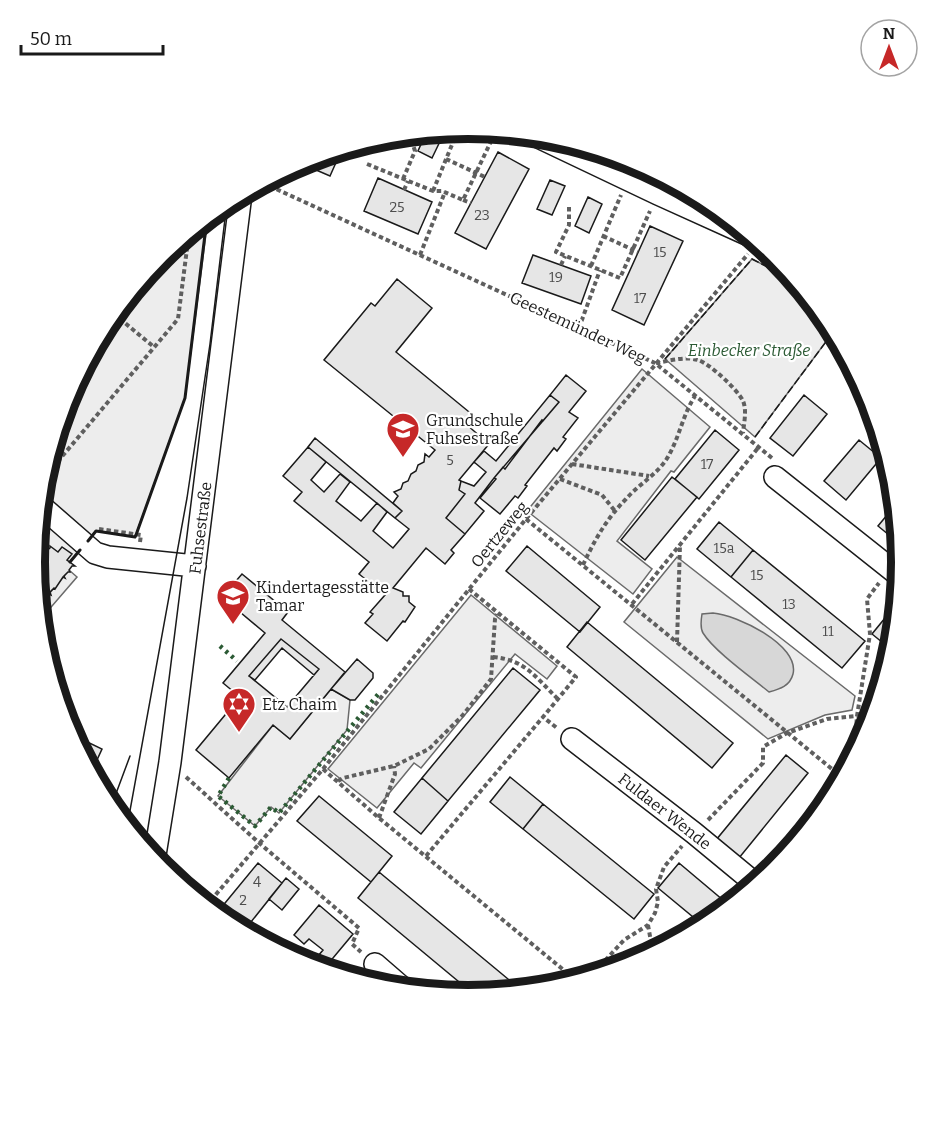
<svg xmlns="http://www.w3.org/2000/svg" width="937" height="1125" viewBox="0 0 937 1125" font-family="Bitter,serif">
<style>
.green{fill:#ededed;stroke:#6a6a6a;stroke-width:1.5}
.water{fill:#d7d7d7;stroke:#6a6a6a;stroke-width:1.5}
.building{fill:#e6e6e6;stroke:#1a1a1a;stroke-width:1.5;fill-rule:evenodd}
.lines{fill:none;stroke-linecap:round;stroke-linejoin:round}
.minor-casing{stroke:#1a1a1a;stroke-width:24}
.path{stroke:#5f5f5f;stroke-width:4;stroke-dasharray:4.5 3;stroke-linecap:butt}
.minor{stroke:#fff;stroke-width:21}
.tram{stroke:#1a1a1a;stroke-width:1.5}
.hedge{stroke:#2b5a34;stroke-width:4.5;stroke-dasharray:3 4.5;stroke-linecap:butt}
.fence{stroke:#1a1a1a;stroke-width:1.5;stroke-dasharray:8 3;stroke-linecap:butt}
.wall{stroke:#1a1a1a;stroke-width:3}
.labels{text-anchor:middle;stroke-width:4.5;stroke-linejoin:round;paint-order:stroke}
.number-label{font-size:14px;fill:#4d4d4d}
.street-label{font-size:16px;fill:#1a1a1a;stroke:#fff}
.park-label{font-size:16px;font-style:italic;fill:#2b5a34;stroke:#fff}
.poi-label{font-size:16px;fill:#1a1a1a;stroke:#fff;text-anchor:start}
.rim{fill:none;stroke:#1a1a1a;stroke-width:8}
</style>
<rect width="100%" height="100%" fill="#fff"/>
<!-- green -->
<path class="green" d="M 208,218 L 185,398 L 135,537 L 96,531 L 38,599 L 35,562 L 43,478 L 68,396 L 108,321 L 162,255 Z
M 752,259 L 797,282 L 830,322 L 834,331 L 755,437 L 665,359 Z
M 642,369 L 710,427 L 674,472 L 671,471 L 617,541 L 652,569 L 633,594 L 527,511 Z
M 677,557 L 855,696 L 852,710 L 825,715 L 768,739 L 624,622 Z
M 69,570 L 77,577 L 40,620 L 39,606 Z
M 471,595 L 557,666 L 547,679 L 515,654 L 421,768 L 414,763 L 377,808 L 328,769 Z
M 331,689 L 350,700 L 347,730 L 279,813 L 271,807 L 255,826 L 218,796 L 273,725 L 290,739 Z"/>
<!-- water -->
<path class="water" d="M 713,613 C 737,615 800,645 793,674 C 790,686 780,689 769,692 C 752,678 714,651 703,633 C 700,628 701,620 702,614 Z"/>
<!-- building -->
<path class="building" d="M 445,131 L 432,158 L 418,151 L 426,133 Z
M 342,149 L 330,176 L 300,163 L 303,161 Z
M 498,152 L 529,169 L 486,249 L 455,233 Z
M 378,178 L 432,202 L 418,234 L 364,211 Z
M 550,180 L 565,186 L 552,215 L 537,209 Z
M 588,197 L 602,204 L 589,233 L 575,226 Z
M 650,226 L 683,241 L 644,325 L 612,310 Z
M 533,255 L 591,276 L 581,304 L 522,283 Z
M 397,279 L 432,308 L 396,352 L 474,416 L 467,425 L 489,444 L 459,480 L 461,481 L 459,490 L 465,494 L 446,518 L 465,534 L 451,550 L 454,553 L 445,564 L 426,548 L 393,588 L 403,592 L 403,596 L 409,596 L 409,602 L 415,607 L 405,622 L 403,621 L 387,641 L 365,623 L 373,614 L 370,612 L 385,595 L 359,574 L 369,562 L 294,501 L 302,492 L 283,476 L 308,447 L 326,462 L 311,480 L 324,492 L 340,474 L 350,482 L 336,501 L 361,521 L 377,503 L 387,512 L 373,531 L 393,548 L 409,529 L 395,518 L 402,511 L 393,503 L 398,496 L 394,492 L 401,489 L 403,483 L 408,481 L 411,474 L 416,471 L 418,465 L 424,462 L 425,454 L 429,457 L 435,450 L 324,360 L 371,303 L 375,306 Z
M 566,375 L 586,391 L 569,412 L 578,418 L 563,437 L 566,439 L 557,451 L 554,448 L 525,485 L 527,486 L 518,498 L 515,496 L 500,514 L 480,498 L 496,479 L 494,478 L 503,467 L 505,469 L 542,420 L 543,421 L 559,402 L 550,395 Z
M 550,395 L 559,402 L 494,478 L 475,503 L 484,511 L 465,534 L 446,518 L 465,494 L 459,490 L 461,481 L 474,486 L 486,472 L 474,462 L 484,451 L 496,461 Z
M 804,395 L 827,414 L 793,456 L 770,438 Z
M 715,430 L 739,450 L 699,499 L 675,479 Z
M 315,438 L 402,511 L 395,518 L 308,447 Z
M 859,440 L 881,458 L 846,500 L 824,481 Z
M 672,477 L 697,497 L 645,560 L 621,540 Z
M 897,503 L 901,544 L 900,544 L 878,526 Z
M 719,522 L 753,550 L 731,577 L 697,549 Z
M 50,546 L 58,552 L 62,547 L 72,554 L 67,560 L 75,566 L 72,566 L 69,570 L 70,572 L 68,572 L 64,576 L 65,578 L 63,577 L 55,589 L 54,588 L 50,592 L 51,595 L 49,594 L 45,598 L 46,601 L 44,599 L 41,603 L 41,606 L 39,606 L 35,564 L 41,559 L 41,556 L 42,558 L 44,553 L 50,548 Z
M 527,546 L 600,607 L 580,632 L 506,571 Z
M 753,550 L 865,641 L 842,668 L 731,577 Z
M 242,574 L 288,612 L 282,620 L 345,672 L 290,739 L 273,725 L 229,778 L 196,750 L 240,697 L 223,683 L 265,633 L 222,597 ZM 281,639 L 319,669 L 287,707 L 249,676 Z
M 894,607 L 898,609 L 893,651 L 872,634 Z
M 587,622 L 733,743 L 712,768 L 567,647 Z
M 281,639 L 319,669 L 314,675 L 282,648 L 255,680 L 249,676 Z
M 357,659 L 373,673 L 373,678 L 355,700 L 350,700 L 331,689 Z
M 513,668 L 540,690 L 448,801 L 422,778 Z
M 73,735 L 102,749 L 91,773 L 72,737 Z
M 786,755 L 808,773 L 739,858 L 716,840 Z
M 510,777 L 543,804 L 523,829 L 490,802 Z
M 422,778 L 448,801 L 421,834 L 394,812 Z
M 319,796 L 392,856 L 371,882 L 297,821 Z
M 543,804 L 654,894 L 634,919 L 523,829 Z
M 258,863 L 282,883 L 243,932 L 227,923 L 216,914 Z
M 679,863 L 730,906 L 704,926 L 658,888 Z
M 379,872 L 508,979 L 522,991 L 476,996 L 358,898 Z
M 286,878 L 299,889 L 282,910 L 269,899 Z
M 319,905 L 353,934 L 328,964 L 318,956 L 323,950 L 309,939 L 304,944 L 294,935 Z
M 297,950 L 320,969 L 291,957 Z"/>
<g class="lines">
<defs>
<path id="minor" d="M 534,135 L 658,194 L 751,236
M 775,477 L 901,577
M 40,505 L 95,553 L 108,557 L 195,566
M 572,739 L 694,833 L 757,885
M 154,861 L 170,762 L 241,194
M 375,964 L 405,990"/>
</defs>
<!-- minor casing -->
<use href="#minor" class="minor-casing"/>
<!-- path -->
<path class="path" d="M 446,159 L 485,177
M 367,164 L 433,191 L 442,191 L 463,200 L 496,131
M 403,179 L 415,151 L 411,139
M 263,183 L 655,363 L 772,458
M 404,190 L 408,181
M 433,191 L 458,130
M 463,200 L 471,203
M 569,207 L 569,225 L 556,252 L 620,278 L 650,211
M 603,236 L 638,252
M 420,255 L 445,192
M 561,265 L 565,256
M 591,266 L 621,195
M 114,314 L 154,347
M 579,328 L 600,270
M 656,363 C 669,361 685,356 698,360 C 709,363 738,390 743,401 C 747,410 744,423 743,433
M 572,464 L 649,476
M 43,479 L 178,319 L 189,233
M 560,479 L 602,495 L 615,511
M 526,519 L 843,778
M 99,529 L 141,535 L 140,542
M 583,565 C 594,541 607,518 626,499 C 638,485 656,475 666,460 C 679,440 682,416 695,396
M 469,589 L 576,677 L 543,717 L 557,728
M 632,604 L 758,448
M 677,642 L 680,545
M 493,657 C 526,660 535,677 558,699
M 848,768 L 855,742 L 857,716 L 870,634 L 867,599 L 879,583
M 323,769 L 379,818 L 577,981
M 186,777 L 258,842 L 359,928 L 352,944 L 361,952
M 338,781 L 343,778 L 394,766 L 429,749 L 463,715 L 491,679 L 495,619 L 497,614
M 379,818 L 395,774 L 394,766
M 708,820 L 763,763 L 763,747 L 787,733 L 827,719 L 857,716
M 426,856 L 543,717
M 206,906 L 323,769 L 526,519 L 748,254
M 648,925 L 653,953
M 590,977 L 624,940 L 648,925 L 655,913 L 658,902 L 656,889 L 664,867 L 682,846"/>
<!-- minor -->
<use href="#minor" class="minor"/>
<!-- tram -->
<path class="tram" d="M 111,807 L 130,756
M 127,827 L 187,498 L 210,344 L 227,202"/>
<!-- hedge -->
<path class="hedge" d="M 220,646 L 237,661
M 229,778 L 218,796 L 255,826 L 271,807 L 279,813 L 380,692"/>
<!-- fence -->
<path class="fence" d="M 612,155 L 710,202
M 665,359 L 752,259 L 797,282
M 755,437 L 834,331"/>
<!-- wall -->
<path class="wall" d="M 88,541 L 96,531 L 135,537 L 136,535 L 185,398 L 207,218
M 70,562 L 80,550"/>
</g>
<!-- icons -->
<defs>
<symbol id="school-pin" viewBox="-11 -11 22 30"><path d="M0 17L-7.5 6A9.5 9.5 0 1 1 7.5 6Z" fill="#c62828" stroke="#fff"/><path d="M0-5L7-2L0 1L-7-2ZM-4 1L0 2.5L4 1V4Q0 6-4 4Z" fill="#fff"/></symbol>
<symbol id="synagogue-pin" viewBox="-11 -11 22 30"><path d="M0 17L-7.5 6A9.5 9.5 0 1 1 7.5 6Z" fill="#c62828" stroke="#fff"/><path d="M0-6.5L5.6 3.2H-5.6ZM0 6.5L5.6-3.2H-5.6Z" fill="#fff"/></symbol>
</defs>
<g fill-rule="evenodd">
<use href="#school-pin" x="384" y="410" width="38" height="52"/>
<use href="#school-pin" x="214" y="577" width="38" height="52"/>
<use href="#synagogue-pin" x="220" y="685" width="38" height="52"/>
</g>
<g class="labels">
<!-- number labels -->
<g class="number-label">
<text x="397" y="212">25</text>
<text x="482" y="220">23</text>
<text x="660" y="257">15</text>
<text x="556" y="282">19</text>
<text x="640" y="303">17</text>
<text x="450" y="465">5</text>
<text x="707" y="469">17</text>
<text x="724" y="553">15a</text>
<text x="757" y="580">15</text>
<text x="789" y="609">13</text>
<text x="828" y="636">11</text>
<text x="257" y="887">4</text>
<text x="243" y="905">2</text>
</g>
<!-- street labels -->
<g class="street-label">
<text transform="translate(578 327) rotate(25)" y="6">Geestemünder Weg</text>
<text transform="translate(200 528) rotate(-83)" y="6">Fuhsestraße</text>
<text transform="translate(499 534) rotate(-51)" y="6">Oertzeweg</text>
<text transform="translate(665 811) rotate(38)" y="6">Fuldaer Wende</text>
</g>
<!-- park labels -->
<g class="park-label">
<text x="749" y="356">Einbecker Straße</text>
</g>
<!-- poi labels -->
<g class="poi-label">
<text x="426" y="426">Grundschule<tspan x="426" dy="18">Fuhsestraße</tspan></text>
<text x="256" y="593">Kindertagesstätte<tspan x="256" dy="18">Tamar</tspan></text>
<text x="262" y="710">Etz Chaim</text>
</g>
</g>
<!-- crop -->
<path d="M0 0H937V1125H0ZM45 562a423 423 0 1 1 846 0a423 423 0 1 1-846 0Z" fill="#fff" fill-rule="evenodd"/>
<path class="rim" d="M45 562a423 423 0 1 1 846 0a423 423 0 1 1-846 0Z"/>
<!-- north arrow -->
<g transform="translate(889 48)"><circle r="28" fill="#ffffff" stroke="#a3a3a3" stroke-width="1.5"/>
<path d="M0-4.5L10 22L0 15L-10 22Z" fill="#c62828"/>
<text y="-9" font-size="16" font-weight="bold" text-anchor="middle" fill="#1a1a1a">N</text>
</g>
<!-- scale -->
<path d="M21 45v9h142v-9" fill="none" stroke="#1a1a1a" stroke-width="3"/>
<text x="30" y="45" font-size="18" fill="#1a1a1a" stroke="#ffffff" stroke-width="4.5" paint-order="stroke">50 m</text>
</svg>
